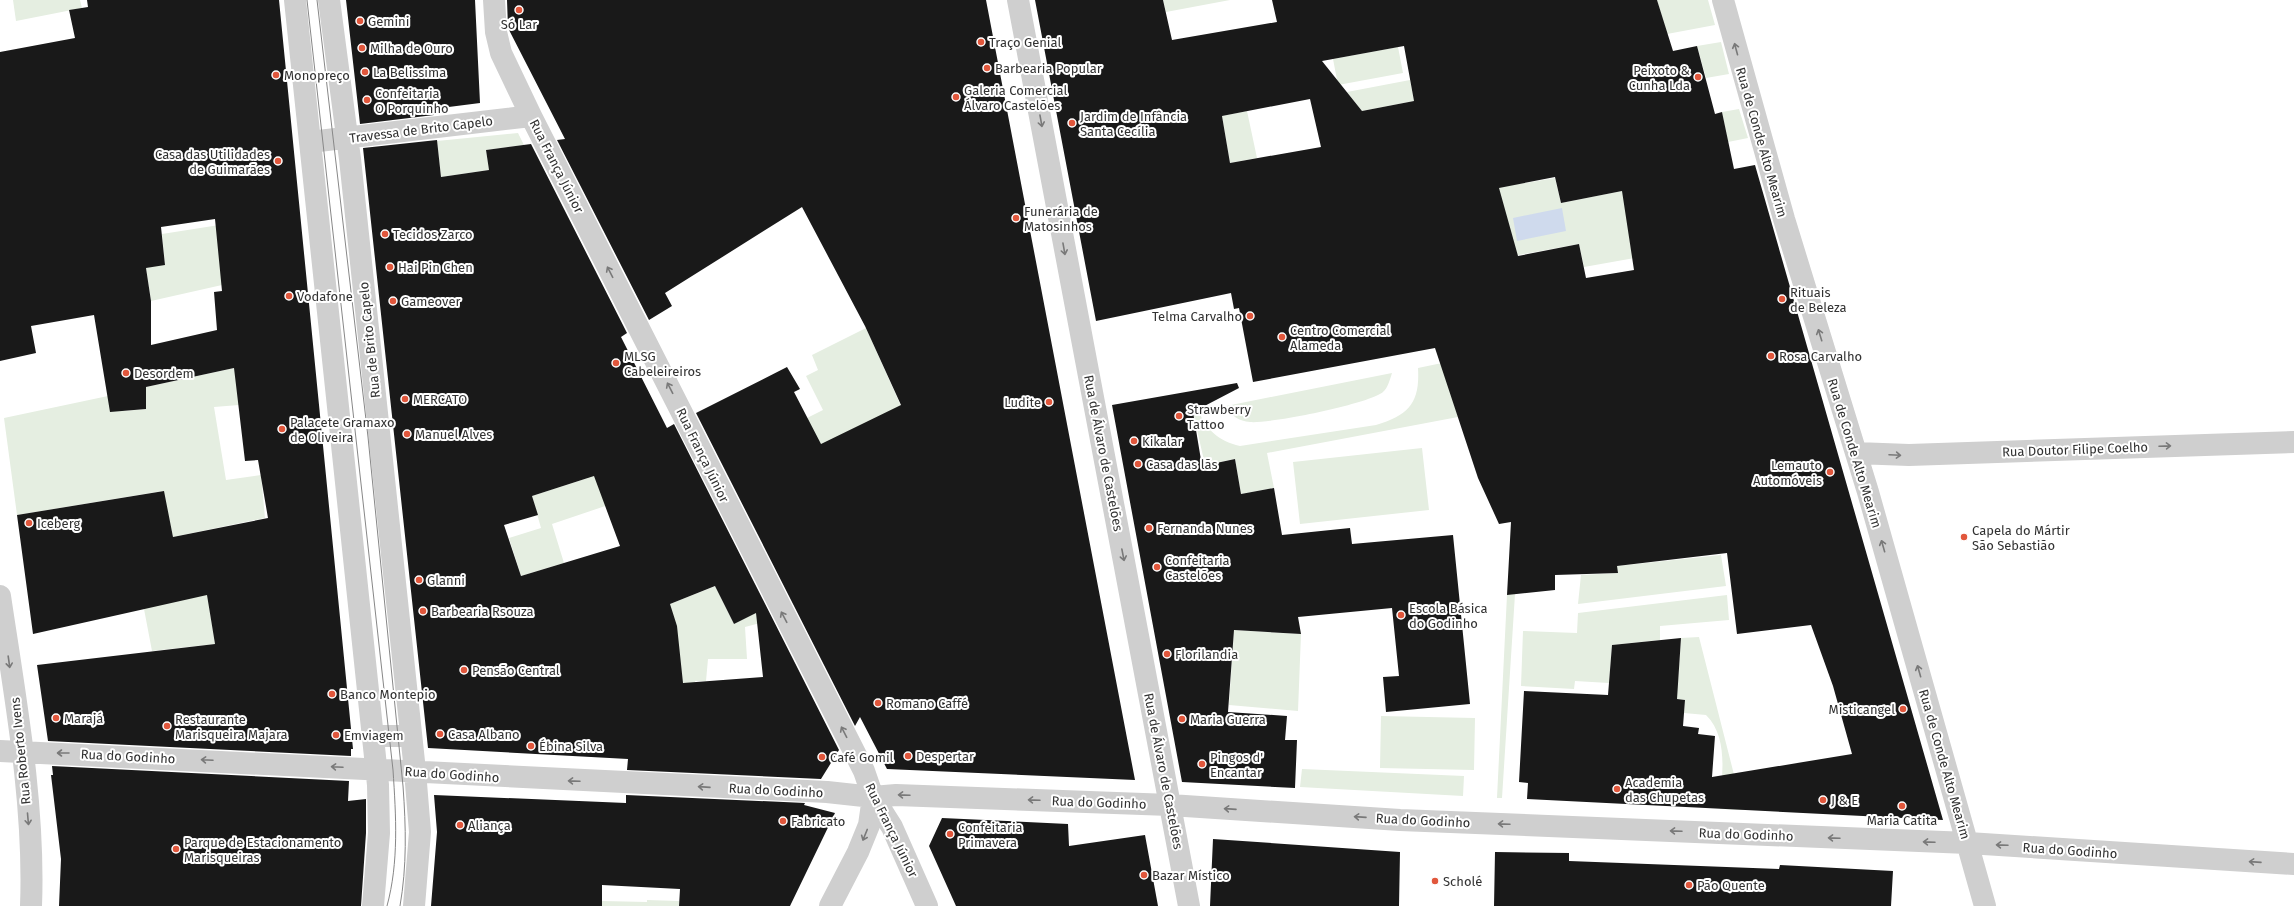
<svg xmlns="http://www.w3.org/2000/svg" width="2294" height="906" viewBox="0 0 2294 906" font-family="'Fira Sans',sans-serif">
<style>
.green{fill:#e5eee1}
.water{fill:#cfdaed}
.building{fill:#191919;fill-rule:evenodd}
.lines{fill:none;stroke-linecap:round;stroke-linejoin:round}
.minor{stroke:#cfcfcf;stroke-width:22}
.tram{stroke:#878787;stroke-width:1}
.oneway{stroke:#797979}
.poi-dot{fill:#e1573c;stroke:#fff;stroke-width:1.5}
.labels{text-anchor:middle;stroke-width:4;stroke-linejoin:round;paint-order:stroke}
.poi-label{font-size:13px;fill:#323232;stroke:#fff;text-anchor:start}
.street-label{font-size:13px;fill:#323232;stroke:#fff}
</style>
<rect width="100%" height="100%" fill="#fff"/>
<!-- green -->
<path class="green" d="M 13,0 L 80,0 L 82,8 L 16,21 Z
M 1163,0 L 1230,0 L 1166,12 Z
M 1657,0 L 1708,0 L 1715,25 L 1667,34 Z
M 1721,42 L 1729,74 L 1706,78 L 1697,46 Z
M 1398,47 L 1403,73 L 1338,85 L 1333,59 Z
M 1410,80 L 1414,101 L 1362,111 L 1347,92 Z
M 1739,109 L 1748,138 L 1728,142 L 1722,112 Z
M 1247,111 L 1257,158 L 1230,163 L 1222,116 Z
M 518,133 L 524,145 L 486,150 L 489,170 L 441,177 L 437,141 Z
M 1513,152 L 1519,184 L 1555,178 L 1561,203 L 1632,189 L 1665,228 L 1629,235 L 1631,249 L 1655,243 L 1657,254 L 1584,267 L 1579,244 L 1470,264 L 1483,192 L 1500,188 L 1494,156 Z
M 232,223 L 222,285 L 151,301 L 146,268 L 165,264 L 162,234 Z
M 866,328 L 913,433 L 815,448 L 801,421 L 823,410 L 806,376 L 818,370 L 812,355 Z
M 1442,363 L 1458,417 L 1267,453 L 1274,488 L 1241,494 L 1235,459 L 1205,465 L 1193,412 L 1198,410 C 1206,429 1218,441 1240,446 L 1376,425 C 1409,415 1420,403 1418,368 Z
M 239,367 L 239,405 L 214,407 L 226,480 L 261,475 L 265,518 L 173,537 L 163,491 L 17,515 L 4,418 L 108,396 L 124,411 L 145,409 L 146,387 Z
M 1392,373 C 1390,379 1388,388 1383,392 C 1369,404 1269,424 1250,422 C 1239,421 1231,416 1226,406 Z
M 1422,448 L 1429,510 L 1300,524 L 1293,462 Z
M 585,465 L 629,498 L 552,524 L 564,563 L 521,576 L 509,538 L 541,528 L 532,496 L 588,478 Z
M 1721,555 L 1726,586 L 1578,604 L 1581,575 L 1617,573 L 1617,566 Z
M 211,566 L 209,606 L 215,644 L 152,651 L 144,609 Z
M 741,576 L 720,596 L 734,624 L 759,611 L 764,622 L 745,627 L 747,659 L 708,659 L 706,681 L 695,681 L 697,762 L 691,762 L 670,604 Z
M 1515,594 L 1502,798 L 1497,798 L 1507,595 Z
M 1727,595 L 1729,620 L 1660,626 L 1660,640 L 1612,645 L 1609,683 L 1575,681 L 1574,689 L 1521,686 L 1523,631 L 1577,633 L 1578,613 Z
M 1234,630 L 1301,634 L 1298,711 L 1229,705 Z
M 1699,637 L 1743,810 L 1720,809 C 1721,778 1730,739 1706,715 L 1684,713 L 1685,700 L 1639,695 L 1678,680 L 1681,638 Z
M 1381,716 L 1475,718 L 1474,770 L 1380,768 Z
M 1302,769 L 1464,776 L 1463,796 L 1300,787 Z
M 647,900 L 679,901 L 679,906 L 602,906 L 602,901 L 647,902 Z"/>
<!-- water -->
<path class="water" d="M 1562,208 L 1566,231 L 1517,241 L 1513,218 Z"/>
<!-- building -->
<path class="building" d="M 87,0 L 279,0 L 353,749 L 351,749 L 351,756 L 48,741 L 37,665 L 215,644 L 207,595 L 33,634 L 17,515 L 164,491 L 173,537 L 268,518 L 258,460 L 245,461 L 234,368 L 146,387 L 146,409 L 110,412 L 94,315 L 31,326 L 36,353 L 0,361 L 0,52 L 75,38 L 69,10 L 88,7 ZM 215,219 L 222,291 L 214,292 L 217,330 L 151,345 L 151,301 L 146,268 L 165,265 L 161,227 Z
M 346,0 L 475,0 L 480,103 L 433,109 L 434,115 L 360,124 Z
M 507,0 L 986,0 L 1135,780 L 887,769 L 860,717 L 855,726 L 696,413 L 787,367 L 800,389 L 794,392 L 821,444 L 901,405 L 865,326 L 802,207 L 665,293 L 672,306 L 649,320 L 557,140 L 565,139 L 508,28 Z
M 1035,0 L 1163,0 L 1172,40 L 1277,22 L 1272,0 L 1657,0 L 1673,51 L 1697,46 L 1715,114 L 1722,112 L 1734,169 L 1755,165 L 1943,820 L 1527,799 L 1528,783 L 1519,782 L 1524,691 L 1608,695 L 1612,645 L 1681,638 L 1677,699 L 1685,700 L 1683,726 L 1699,728 L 1698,734 L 1715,736 L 1712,777 L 1852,754 L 1833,686 L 1811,625 L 1737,634 L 1727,553 L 1617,566 L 1618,573 L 1555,575 L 1555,590 L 1507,595 L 1511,522 L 1499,524 L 1478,478 L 1435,348 L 1253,382 L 1239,308 L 1234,309 L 1231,293 L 1096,321 ZM 1404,46 L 1414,101 L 1362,111 L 1322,61 ZM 1310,99 L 1321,147 L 1230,163 L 1222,116 ZM 1555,177 L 1561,203 L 1622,191 L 1634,270 L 1586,278 L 1579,244 L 1518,256 L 1499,188 Z
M 437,140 L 441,177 L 489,170 L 486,150 L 531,144 L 627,333 L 621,337 L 667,428 L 674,424 L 839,750 L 821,779 L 627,770 L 628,759 L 428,748 L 363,148 ZM 594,476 L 620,546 L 521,576 L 504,525 L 538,515 L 532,496 ZM 715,586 L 734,624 L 756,613 L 763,677 L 683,683 L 677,626 L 670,604 Z
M 1237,383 L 1239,388 L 1193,412 L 1202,466 L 1235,459 L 1241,494 L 1274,488 L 1282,535 L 1350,528 L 1352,544 L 1453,535 L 1470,704 L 1386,712 L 1383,677 L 1399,676 L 1392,608 L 1298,617 L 1301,634 L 1234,630 L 1228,712 L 1287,716 L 1285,740 L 1297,740 L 1295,788 L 1182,782 L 1112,405 Z
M 52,766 L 349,781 L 348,801 L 366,799 L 366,833 L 361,906 L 59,906 L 61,859 L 51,775 L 53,775 Z
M 434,795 L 626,803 L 626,795 L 805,803 L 804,805 L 835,813 L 790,906 L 679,906 L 680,889 L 602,885 L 602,906 L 431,906 L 437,832 Z
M 942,818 L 1068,824 L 1069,846 L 1145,835 L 1158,906 L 956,906 L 929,846 Z
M 1213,839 L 1400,852 L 1399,906 L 1210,906 Z
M 1495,852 L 1569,853 L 1569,861 L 1779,869 L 1780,865 L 1893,871 L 1891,906 L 1494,906 Z"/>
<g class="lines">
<!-- minor -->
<path class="minor" d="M 295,0 L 378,785 L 379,833 L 373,906
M 329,0 L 350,159 L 415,771 L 420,832 L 414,906
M 494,0 L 496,32 L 501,53 L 531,116 L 864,771 L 873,797 L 892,827 L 927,906
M 1018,0 L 1189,906
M 1723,0 L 1784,219 L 1868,492 L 1985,906
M 310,142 L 531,116
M 1856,453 L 1909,455 L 2294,442
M 0,596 C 15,697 35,804 31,906
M 373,736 L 411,736
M 0,751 L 827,792 L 873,797 L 896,795 L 1170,805 L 1400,820 L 1968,843 L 2294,864
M 830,906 L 858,852 L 869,825 L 873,797"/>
<!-- tram -->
<path class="tram" d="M 307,0 L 393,770 C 396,816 399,862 387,906
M 317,0 L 368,437 L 403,786 C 406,827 407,866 400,906"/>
</g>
<!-- one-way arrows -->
<defs><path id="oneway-shaft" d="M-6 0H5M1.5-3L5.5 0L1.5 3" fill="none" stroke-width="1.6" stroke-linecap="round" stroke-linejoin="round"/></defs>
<g class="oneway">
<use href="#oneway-shaft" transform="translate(1736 49) rotate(-105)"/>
<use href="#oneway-shaft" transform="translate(1041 121) rotate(80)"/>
<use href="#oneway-shaft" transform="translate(1064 249) rotate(80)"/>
<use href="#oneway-shaft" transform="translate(610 272) rotate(-117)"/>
<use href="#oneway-shaft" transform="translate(1820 335) rotate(-107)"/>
<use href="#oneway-shaft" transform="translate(670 388) rotate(-117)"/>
<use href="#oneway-shaft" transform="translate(2165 446) rotate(-2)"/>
<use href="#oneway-shaft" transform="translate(1895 455) rotate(3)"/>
<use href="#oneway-shaft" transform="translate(1883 546) rotate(-106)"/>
<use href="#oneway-shaft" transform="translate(1123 555) rotate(79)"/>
<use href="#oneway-shaft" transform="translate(784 617) rotate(-118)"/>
<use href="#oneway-shaft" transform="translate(9 662) rotate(82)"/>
<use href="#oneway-shaft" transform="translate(1919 671) rotate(-106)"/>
<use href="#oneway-shaft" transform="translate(844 732) rotate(-117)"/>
<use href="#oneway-shaft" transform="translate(63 753) rotate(-180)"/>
<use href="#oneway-shaft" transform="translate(207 760) rotate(-177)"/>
<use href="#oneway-shaft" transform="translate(337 767) rotate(-177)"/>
<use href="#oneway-shaft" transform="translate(574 781) rotate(-178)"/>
<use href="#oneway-shaft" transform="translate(704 787) rotate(-176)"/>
<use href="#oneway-shaft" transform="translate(904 795) rotate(-178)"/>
<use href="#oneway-shaft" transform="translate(1034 800) rotate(-178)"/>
<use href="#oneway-shaft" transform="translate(1230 809) rotate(-176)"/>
<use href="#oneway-shaft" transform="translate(1360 817) rotate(-176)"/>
<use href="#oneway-shaft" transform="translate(28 819) rotate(85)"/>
<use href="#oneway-shaft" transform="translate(1504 824) rotate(-178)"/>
<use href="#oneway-shaft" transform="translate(1676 831) rotate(-178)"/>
<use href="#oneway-shaft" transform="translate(865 835) rotate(112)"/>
<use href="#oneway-shaft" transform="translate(1834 838) rotate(-178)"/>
<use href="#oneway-shaft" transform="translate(1929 842) rotate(-178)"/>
<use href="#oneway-shaft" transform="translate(2002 845) rotate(-178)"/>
<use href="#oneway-shaft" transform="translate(2255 862) rotate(-176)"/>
</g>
<!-- markers -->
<g class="poi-dot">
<circle cx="519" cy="10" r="4"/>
<circle cx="360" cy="21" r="4"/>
<circle cx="981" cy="42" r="4"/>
<circle cx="362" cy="48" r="4"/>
<circle cx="987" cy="68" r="4"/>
<circle cx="365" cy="72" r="4"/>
<circle cx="276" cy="75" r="4"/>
<circle cx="1698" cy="77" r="4"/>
<circle cx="956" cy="97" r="4"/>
<circle cx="367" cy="100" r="4"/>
<circle cx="1072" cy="123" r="4"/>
<circle cx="278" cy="161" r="4"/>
<circle cx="1016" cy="218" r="4"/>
<circle cx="385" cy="234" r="4"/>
<circle cx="390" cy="267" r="4"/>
<circle cx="289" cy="296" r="4"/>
<circle cx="1782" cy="299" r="4"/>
<circle cx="393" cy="301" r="4"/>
<circle cx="1250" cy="316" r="4"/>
<circle cx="1282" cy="337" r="4"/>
<circle cx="1771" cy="356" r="4"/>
<circle cx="616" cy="363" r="4"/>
<circle cx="126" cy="373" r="4"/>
<circle cx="405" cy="399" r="4"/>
<circle cx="1049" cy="402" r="4"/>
<circle cx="1179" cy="416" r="4"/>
<circle cx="282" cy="429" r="4"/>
<circle cx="407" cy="434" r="4"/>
<circle cx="1134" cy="441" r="4"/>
<circle cx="1138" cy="464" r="4"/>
<circle cx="1830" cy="472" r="4"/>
<circle cx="29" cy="523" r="4"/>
<circle cx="1149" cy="528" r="4"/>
<circle cx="1964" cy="537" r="4"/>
<circle cx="1157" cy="567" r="4"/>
<circle cx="419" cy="580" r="4"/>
<circle cx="423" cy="611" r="4"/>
<circle cx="1401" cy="615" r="4"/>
<circle cx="1167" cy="654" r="4"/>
<circle cx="464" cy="670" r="4"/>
<circle cx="332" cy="694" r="4"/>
<circle cx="878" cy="703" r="4"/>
<circle cx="1903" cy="709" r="4"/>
<circle cx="56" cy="718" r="4"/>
<circle cx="1182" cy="719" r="4"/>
<circle cx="167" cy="726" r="4"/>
<circle cx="440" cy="734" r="4"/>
<circle cx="336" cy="735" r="4"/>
<circle cx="531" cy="746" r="4"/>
<circle cx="908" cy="756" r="4"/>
<circle cx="822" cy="757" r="4"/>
<circle cx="1202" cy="764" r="4"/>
<circle cx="1617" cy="789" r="4"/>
<circle cx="1823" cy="800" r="4"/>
<circle cx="1902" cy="806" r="4"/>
<circle cx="783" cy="821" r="4"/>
<circle cx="460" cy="825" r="4"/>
<circle cx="950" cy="834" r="4"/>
<circle cx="176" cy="849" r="4"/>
<circle cx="1144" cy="875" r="4"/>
<circle cx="1435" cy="881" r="4"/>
<circle cx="1689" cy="885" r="4"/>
</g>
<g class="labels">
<!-- poi labels -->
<g class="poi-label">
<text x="368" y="26">Gemini</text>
<text x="519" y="29" text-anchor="middle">Só Lar</text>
<text x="989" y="47">Traço Genial</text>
<text x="370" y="53">Milha de Ouro</text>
<text x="995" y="73">Barbearia Popular</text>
<text x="1690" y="75" text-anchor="end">Peixoto &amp;<tspan x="1690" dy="15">Cunha Lda</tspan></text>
<text x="373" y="77">La Belissima</text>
<text x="284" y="80">Monopreço</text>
<text x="964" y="95">Galeria Comercial<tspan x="964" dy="15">Álvaro Castelões</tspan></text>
<text x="375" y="98">Confeitaria<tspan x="375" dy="15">O Porquinho</tspan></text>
<text x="1080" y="121">Jardim de Infância<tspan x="1080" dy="15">Santa Cecília</tspan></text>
<text x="270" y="159" text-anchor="end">Casa das Utilidades<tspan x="270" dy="15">de Guimarães</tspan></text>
<text x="1024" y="216">Funerária de<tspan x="1024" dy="15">Matosinhos</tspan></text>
<text x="393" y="239">Tecidos Zarco</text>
<text x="398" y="272">Hai Pin Chen</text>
<text x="1790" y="297">Rituais<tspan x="1790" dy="15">de Beleza</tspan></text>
<text x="297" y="301">Vodafone</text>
<text x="401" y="306">Gameover</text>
<text x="1242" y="321" text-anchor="end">Telma Carvalho</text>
<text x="1290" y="335">Centro Comercial<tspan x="1290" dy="15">Alameda</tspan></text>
<text x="624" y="361">MLSG<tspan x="624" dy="15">Cabeleireiros</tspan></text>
<text x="1779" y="361">Rosa Carvalho</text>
<text x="134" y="378">Desordem</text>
<text x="413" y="404">MERCATO</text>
<text x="1041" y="407" text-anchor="end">Ludite</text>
<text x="1187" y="414">Strawberry<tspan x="1187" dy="15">Tattoo</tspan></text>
<text x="290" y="427">Palacete Gramaxo<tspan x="290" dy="15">de Oliveira</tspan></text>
<text x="415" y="439">Manuel Alves</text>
<text x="1142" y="446">Kikalar</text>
<text x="1146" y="469">Casa das lãs</text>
<text x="1822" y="470" text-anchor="end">Lemauto<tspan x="1822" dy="15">Automóveis</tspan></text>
<text x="37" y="528">Iceberg</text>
<text x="1157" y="533">Fernanda Nunes</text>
<text x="1972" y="535">Capela do Mártir<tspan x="1972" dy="15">São Sebastião</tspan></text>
<text x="1165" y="565">Confeitaria<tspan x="1165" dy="15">Castelões</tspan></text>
<text x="427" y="585">Glanni</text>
<text x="1409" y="613">Escola Básica<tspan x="1409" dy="15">do Godinho</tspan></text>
<text x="431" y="616">Barbearia Rsouza</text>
<text x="1175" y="659">Florilandia</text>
<text x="472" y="675">Pensão Central</text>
<text x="340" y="699">Banco Montepio</text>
<text x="886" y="708">Romano Caffé</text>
<text x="1895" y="714" text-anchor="end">Misticangel</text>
<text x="64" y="723">Marajá</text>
<text x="175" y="724">Restaurante<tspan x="175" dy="15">Marisqueira Majara</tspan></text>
<text x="1190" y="724">Maria Guerra</text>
<text x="448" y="739">Casa Albano</text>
<text x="344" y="740">Emviagem</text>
<text x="539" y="751">Ébina Silva</text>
<text x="916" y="761">Despertar</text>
<text x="830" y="762">Café Gomil</text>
<text x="1210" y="762">Pingos d'<tspan x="1210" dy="15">Encantar</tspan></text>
<text x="1625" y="787">Academia<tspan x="1625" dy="15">das Chupetas</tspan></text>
<text x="1831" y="805">J &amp; E</text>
<text x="1902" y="825" text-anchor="middle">Maria Catita</text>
<text x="791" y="826">Fabricato</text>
<text x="468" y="830">Aliança</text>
<text x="958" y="832">Confeitaria<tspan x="958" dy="15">Primavera</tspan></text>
<text x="184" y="847">Parque de Estacionamento<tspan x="184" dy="15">Marisqueiras</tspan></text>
<text x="1152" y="880">Bazar Místico</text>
<text x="1443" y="886">Scholé</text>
<text x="1697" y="890">Pão Quente</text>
</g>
<!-- street labels -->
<g class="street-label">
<text transform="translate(421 129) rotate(-7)" y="5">Travessa de Brito Capelo</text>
<text transform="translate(1762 142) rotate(74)" y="5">Rua de Conde Alto Mearim</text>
<text transform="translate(557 166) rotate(63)" y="5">Rua França Júnior</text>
<text transform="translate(369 340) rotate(-96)" y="5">Rua de Brito Capelo</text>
<text transform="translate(2075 449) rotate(-2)" y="5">Rua Doutor Filipe Coelho</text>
<text transform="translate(1104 453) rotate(79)" y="5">Rua de Álvaro de Castelões</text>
<text transform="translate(1855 453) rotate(73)" y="5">Rua de Conde Alto Mearim</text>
<text transform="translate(703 455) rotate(64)" y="5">Rua França Júnior</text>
<text transform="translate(20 751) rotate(-96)" y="5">Rua Roberto Ivens</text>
<text transform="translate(128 756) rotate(3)" y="5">Rua do Godinho</text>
<text transform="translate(1945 764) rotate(74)" y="5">Rua de Conde Alto Mearim</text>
<text transform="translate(1164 771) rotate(79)" y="5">Rua de Álvaro de Castelões</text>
<text transform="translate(452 774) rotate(4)" y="5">Rua do Godinho</text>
<text transform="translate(776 790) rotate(3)" y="5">Rua do Godinho</text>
<text transform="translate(1099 802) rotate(2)" y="5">Rua do Godinho</text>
<text transform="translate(1423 820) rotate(3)" y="5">Rua do Godinho</text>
<text transform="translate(892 830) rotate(64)" y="5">Rua França Júnior</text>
<text transform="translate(1746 834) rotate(2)" y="5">Rua do Godinho</text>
<text transform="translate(2070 850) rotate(4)" y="5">Rua do Godinho</text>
</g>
</g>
</svg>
